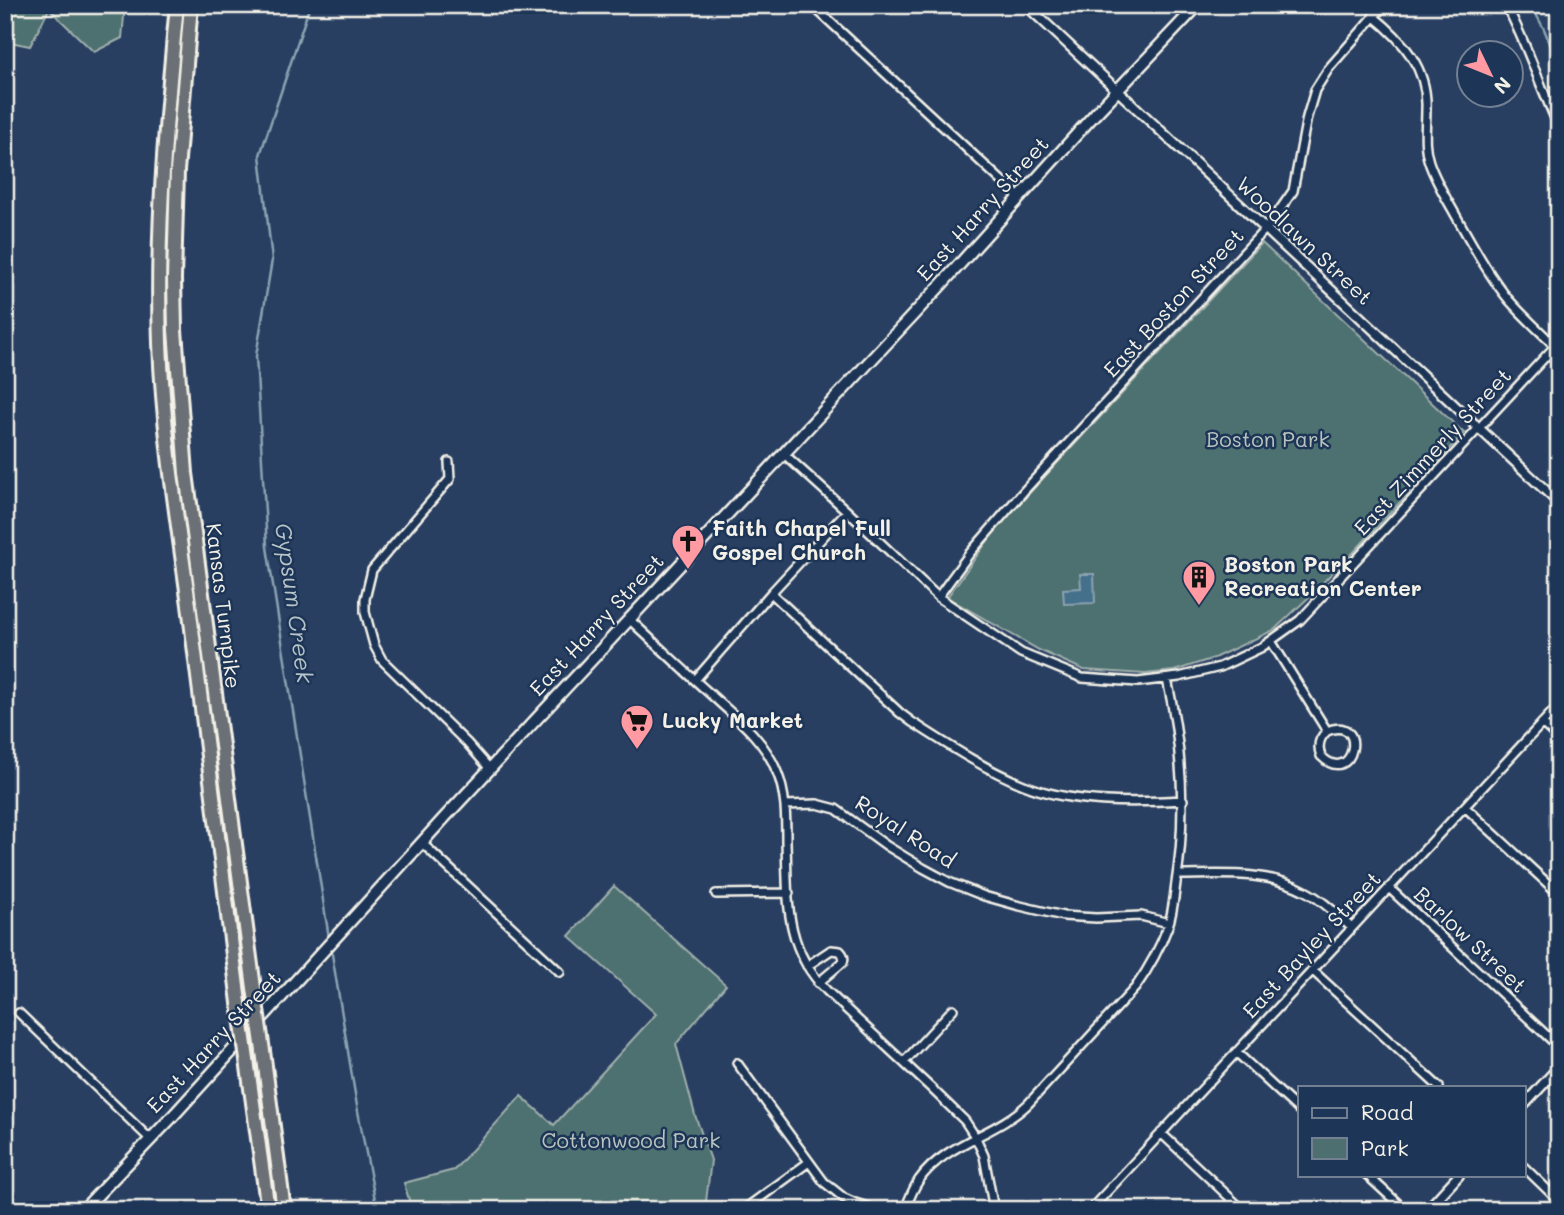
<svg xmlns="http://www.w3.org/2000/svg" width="1564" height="1215" viewBox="0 0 1564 1215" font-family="Mali,sans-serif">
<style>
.green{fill:#4d6f70;stroke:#a0b0ac;stroke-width:2}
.water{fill:#456f8c;stroke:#8ba3b1;stroke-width:2}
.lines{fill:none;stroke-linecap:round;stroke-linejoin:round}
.stream{stroke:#8ba3b1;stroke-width:2.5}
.minor-casing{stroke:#f4f1e8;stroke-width:12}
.tertiary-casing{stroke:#f4f1e8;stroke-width:13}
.secondary-casing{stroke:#f4f1e8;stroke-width:15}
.motorway-casing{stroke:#f4f1e8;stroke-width:18}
.minor{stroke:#1d3557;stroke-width:7}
.tertiary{stroke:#1d3557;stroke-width:8}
.secondary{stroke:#1d3557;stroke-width:10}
.motorway{stroke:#6a7074;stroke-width:12}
.motorway-bridge-casing{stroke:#f4f1e8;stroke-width:18;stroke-linecap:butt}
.motorway-bridge{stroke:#6a7074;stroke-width:12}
.labels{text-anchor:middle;stroke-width:5;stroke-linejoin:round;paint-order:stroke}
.street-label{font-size:21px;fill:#f4f1e8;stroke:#1d3557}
.park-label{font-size:21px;fill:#bac4be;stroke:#1d3557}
.poi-label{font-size:21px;font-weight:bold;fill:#f4f1e8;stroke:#1d3557;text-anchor:start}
.water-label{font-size:23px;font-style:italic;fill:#b7c4c8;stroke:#1d3557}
</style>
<rect width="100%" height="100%" fill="#283f62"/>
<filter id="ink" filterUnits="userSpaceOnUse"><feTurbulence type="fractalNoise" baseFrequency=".0143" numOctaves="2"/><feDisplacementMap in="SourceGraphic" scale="14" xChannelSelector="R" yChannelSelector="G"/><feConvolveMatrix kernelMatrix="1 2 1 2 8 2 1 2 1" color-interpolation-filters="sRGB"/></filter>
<g filter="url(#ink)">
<!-- green -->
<path class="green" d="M 5,5 L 125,5 L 122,38 L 94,52 L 49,9 L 30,46 L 5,41 Z
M 1262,243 L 1464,433 L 1340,567 L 1336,572 L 1334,571 L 1307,599 L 1274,630 L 1214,658 L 1174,671 L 1145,674 L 1084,670 L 1039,650 L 950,599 L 948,596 L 997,528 Z
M 614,886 L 726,985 L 676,1044 L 695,1115 L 711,1160 L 705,1210 L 412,1210 L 404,1183 L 454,1170 L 521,1096 L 554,1125 L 656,1014 L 569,936 Z"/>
<!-- water -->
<path class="water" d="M 1080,574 L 1094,574 L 1095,603 L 1064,604 L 1063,589 L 1081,588 Z"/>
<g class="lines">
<!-- stream -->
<path class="stream" d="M 310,5 L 260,155 L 272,260 L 256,356 L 267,547 L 329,938
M 1531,5 L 1544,29 L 1559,66
M 331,948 L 357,1106 L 377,1210"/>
<defs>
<path id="minor" d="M 812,5 L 1020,198
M 1506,5 C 1527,44 1540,87 1559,127
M 1556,5 L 1559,12
M 1036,15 L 1046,5
M 1373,16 C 1403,40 1428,69 1426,109 C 1426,127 1423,145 1429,162 C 1435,180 1446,198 1455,214 C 1471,242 1489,276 1509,300 C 1524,317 1542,333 1558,349
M 783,453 L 847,511 L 938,597 L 1021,653 L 1082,678 L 1138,682 L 1179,677 L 1220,667 L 1262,647 L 1300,620 L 1559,342
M 449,462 L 450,479 L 372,570 L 365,599 L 365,612 L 374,645 L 382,660 L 467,743 L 490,769
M 771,593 L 900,713 L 912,722 C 948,745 984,769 1024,785 C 1071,804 1133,803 1183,800
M 938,597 L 970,553 L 1023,492 L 1270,224 L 1293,191 L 1307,117 L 1315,90 L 1329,68 L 1384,5
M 629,619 C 655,643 681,668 708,692 C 734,716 764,738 777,772 C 786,794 786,817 786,841 C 788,898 783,947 827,991 L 931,1088 L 965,1121 L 976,1138 L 984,1156 L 994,1210
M 1271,641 L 1327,731 C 1319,738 1317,746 1321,756 C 1354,789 1369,714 1327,731
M 695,680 L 771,593 L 847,511
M 1542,723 L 1559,739
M 785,805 L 817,804 L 836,809 L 887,846 L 923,868 L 949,882 L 984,896 L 1016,905 L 1063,916 L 1096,918 L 1141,916 L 1169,923
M 1465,807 L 1559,894
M 422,843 L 560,972
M 1178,875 C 1220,875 1267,870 1305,891 C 1323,900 1337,915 1352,928
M 1389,888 L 1559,1047
M 716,894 L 789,893
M 807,966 L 831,950 L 840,951 C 843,954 845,957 843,962 L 818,983
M 1312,970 L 1439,1087
M 19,1013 L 150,1139
M 1236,1052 L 1300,1111
M 904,1062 L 953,1009
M 737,1063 L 824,1182 L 844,1198 L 855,1203 L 877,1210
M 1161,1133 L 1243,1210
M 1524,1167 L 1559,1201
M 1367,1175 L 1405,1210
M 743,1210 L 809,1162
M 905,1210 C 909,1199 913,1189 919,1180 C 945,1143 996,1135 1028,1104 L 1135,988 C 1149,968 1160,948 1168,926 C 1173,913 1174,897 1176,883 C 1187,815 1182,747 1167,679
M 1090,1210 L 1559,705"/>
<path id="tertiary" d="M 1026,5 L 1559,503
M 1524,1105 L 1559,1067
M 1427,1210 L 1459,1175"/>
<path id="secondary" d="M 83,1210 L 172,1117 L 446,816 L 940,286 L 1095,114 L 1198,5"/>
<path id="motorway" d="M 177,5 C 166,118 156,230 160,343 C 163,431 177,518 189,605 C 206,738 223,871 239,1003
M 191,5 L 177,171 L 174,279 L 175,330 L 186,473 L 254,988
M 263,1051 L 284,1210
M 248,1067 L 268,1210"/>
</defs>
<!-- minor casing -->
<use href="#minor" class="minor-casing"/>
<!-- tertiary casing -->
<use href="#tertiary" class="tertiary-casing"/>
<!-- secondary casing -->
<use href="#secondary" class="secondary-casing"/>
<!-- motorway casing -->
<use href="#motorway" class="motorway-casing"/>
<!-- minor -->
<use href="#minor" class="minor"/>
<!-- tertiary -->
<use href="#tertiary" class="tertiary"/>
<!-- secondary -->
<use href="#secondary" class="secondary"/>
<!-- motorway -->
<use href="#motorway" class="motorway"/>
<defs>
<path id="motorway-bridge" d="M 254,988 L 263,1051
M 239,1003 L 248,1067"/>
</defs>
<!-- motorway-bridge casing -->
<use href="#motorway-bridge" class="motorway-bridge-casing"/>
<!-- motorway-bridge -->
<use href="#motorway-bridge" class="motorway-bridge"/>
</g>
</g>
<!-- icons -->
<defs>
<symbol id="church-pin" viewBox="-11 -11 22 30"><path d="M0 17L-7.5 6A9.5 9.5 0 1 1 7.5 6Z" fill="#ff9aa2" stroke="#1d3557"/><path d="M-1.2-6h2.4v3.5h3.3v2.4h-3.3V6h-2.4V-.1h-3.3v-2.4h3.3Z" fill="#111"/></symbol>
<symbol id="building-pin" viewBox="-11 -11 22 30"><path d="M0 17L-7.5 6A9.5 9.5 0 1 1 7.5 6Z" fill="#ff9aa2" stroke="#1d3557"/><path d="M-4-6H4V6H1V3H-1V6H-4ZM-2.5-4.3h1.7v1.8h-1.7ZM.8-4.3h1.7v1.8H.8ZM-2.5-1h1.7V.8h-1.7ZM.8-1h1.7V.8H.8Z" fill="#111"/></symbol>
<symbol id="supermarket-pin" viewBox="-11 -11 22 30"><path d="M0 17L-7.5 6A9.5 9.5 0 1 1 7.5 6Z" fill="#ff9aa2" stroke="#1d3557"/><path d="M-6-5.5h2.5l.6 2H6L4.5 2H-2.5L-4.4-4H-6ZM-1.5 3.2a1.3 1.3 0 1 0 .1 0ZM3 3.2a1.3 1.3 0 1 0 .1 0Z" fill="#111"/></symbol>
</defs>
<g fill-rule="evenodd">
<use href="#church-pin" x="669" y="522" width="38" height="52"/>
<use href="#building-pin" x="1180" y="558" width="38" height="52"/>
<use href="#supermarket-pin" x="618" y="702" width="38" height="52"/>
</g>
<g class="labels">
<!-- street labels -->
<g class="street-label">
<text transform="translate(983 209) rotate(-48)" y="7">East Harry Street</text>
<text transform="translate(1304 241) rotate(43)" y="7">Woodlawn Street</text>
<text transform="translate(1174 303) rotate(-47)" y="7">East Boston Street</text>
<text transform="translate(1433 452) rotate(-47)" y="7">East Zimmerly Street</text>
<text transform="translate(223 606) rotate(83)" y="7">Kansas Turnpike</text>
<text transform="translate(597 625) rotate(-47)" y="7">East Harry Street</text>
<text transform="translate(905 832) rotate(33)" y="7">Royal Road</text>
<text transform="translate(1470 940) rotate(43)" y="7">Barlow Street</text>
<text transform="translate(1312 945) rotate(-47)" y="7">East Bayley Street</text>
<text transform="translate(214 1042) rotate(-47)" y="7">East Harry Street</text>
</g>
<!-- park labels -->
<g class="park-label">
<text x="1268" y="447">Boston Park</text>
<text x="631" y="1148">Cottonwood Park</text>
</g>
<!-- poi labels -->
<g class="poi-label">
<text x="712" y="536">Faith Chapel Full<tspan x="712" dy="24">Gospel Church</tspan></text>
<text x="1224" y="572">Boston Park<tspan x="1224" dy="24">Recreation Center</tspan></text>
<text x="662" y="728">Lucky Market</text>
</g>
<!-- water labels -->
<g class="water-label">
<text transform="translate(294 603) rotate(82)" y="8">Gypsum Creek</text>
</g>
</g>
<!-- margin -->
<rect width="1564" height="1215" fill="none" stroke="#1d3557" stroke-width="28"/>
<rect x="14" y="14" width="1536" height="1187" fill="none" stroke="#f4f1e8" stroke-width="2.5" filter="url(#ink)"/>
<!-- legend -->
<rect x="1298" y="1086" width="228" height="91" fill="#1d3557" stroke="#738091" stroke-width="2"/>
<rect x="1312" y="1108" width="35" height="10" fill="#1d3557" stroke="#738091" stroke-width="2"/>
<text x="1361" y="1120" font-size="21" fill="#f4f1e8">Road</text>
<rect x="1312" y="1138" width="35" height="21" fill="#4d6f70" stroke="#738091" stroke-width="2"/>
<text x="1361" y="1156" font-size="21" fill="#f4f1e8">Park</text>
<!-- north arrow -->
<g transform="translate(1490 74) rotate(133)"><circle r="33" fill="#1d3557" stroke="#738091" stroke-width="2"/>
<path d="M0-5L12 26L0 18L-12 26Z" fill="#ff9aa2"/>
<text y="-10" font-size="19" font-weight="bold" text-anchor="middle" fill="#f4f1e8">N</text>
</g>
</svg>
